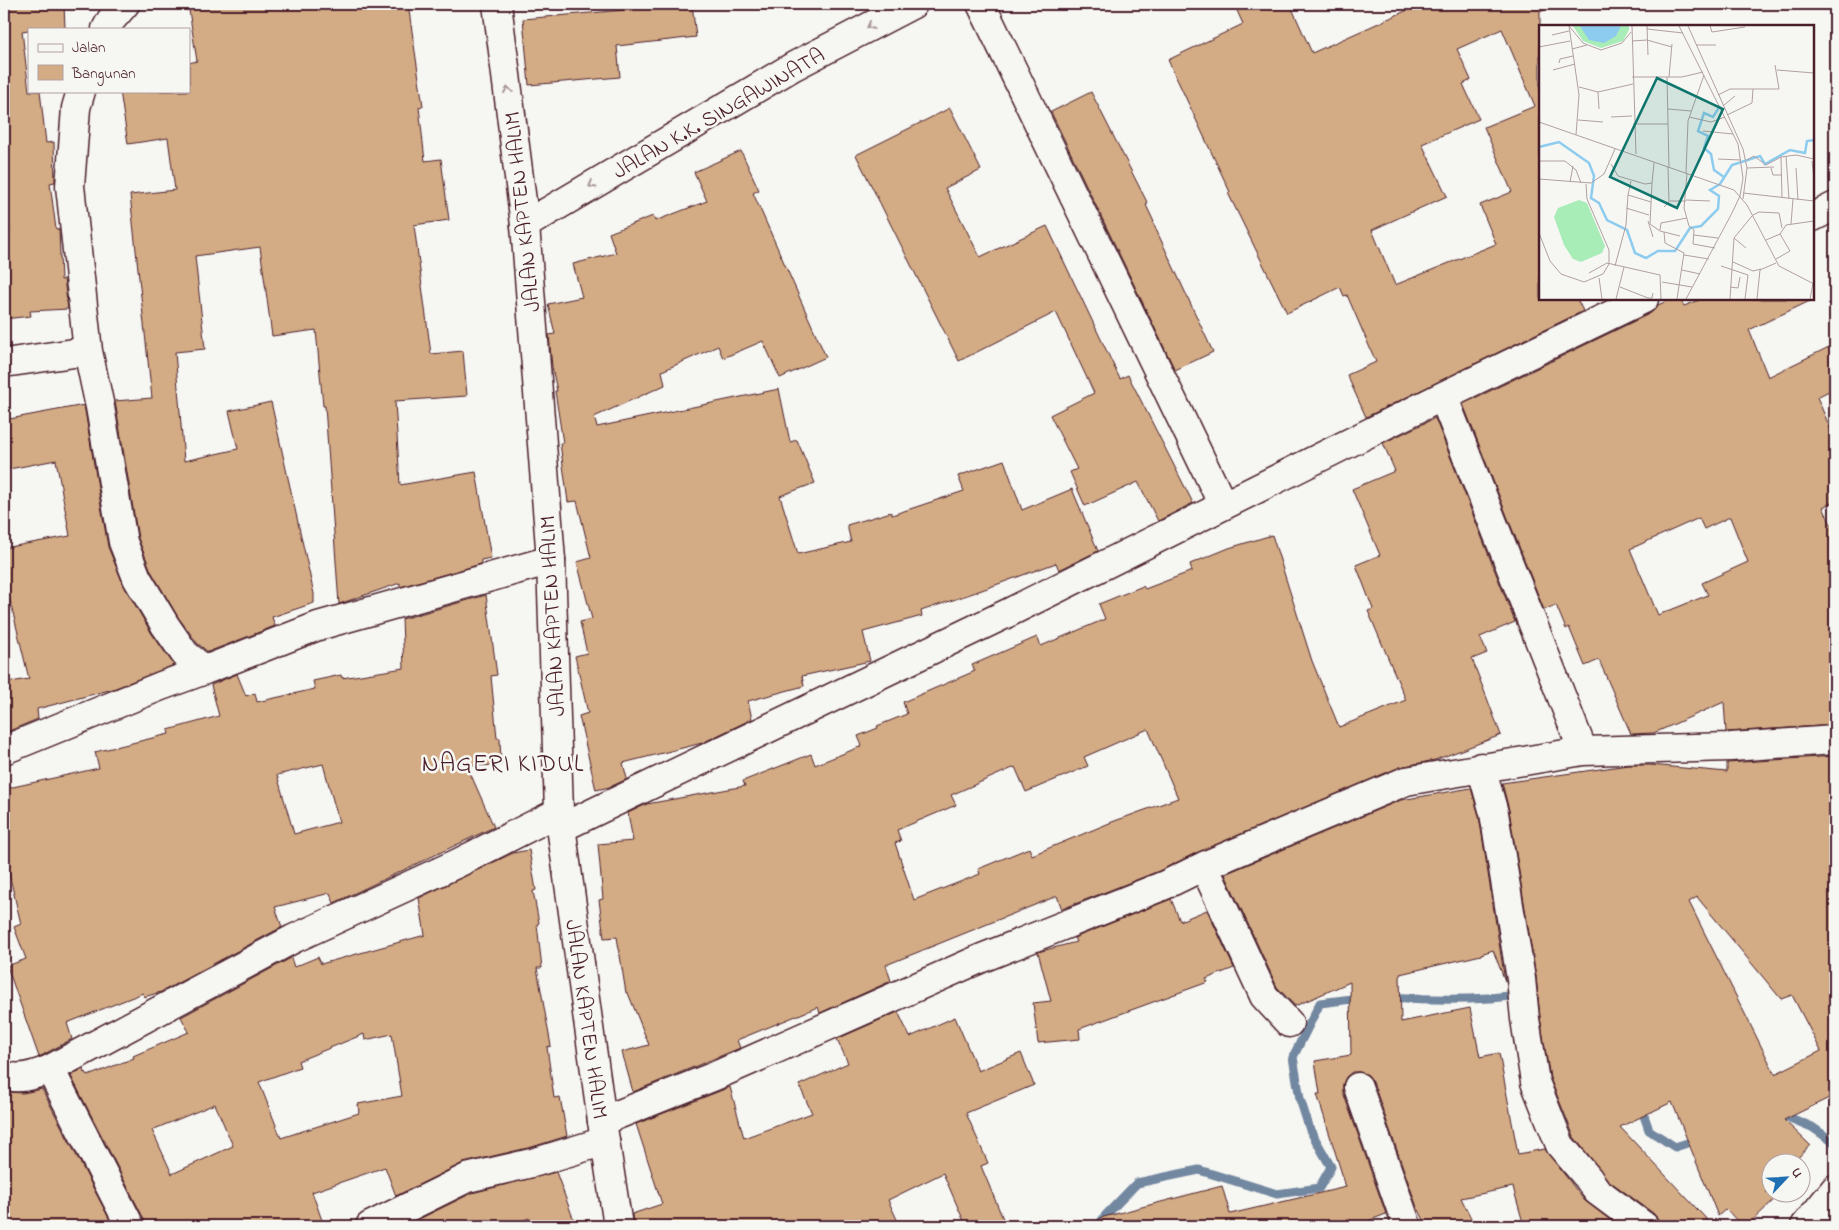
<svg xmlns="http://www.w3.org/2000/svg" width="1839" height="1230" viewBox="0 0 1839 1230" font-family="'Indie Flower',sans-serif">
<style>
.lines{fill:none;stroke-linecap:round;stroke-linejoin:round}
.stream{stroke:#7287a0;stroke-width:9}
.building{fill:#d3ac85;stroke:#4a1f2b;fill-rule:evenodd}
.minor-casing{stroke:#4a1f2b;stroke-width:31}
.tertiary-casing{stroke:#4a1f2b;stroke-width:31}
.primary-casing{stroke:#4a1f2b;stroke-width:31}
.minor{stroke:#f6f6f2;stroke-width:28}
.tertiary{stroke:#f6f6f2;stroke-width:28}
.primary{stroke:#f6f6f2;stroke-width:28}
.oneway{stroke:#a99598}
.labels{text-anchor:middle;stroke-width:5;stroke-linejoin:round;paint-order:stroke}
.street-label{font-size:22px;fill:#4a1f2b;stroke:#f6f6f2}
.quarter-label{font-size:25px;letter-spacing:1px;fill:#4a1f2b;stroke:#f6f6f2}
.inset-river{fill:none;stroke:#8dccee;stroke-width:2.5}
.inset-road{fill:none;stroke:#b1a0a2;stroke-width:1}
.view{fill:#0f766e;fill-opacity:0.15;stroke:#0f766e;stroke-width:2.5}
.inset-edge{fill:none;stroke:#4a1f2b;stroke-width:2.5}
</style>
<rect width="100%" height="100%" fill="#f6f6f2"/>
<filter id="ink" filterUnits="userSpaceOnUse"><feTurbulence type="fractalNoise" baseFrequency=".02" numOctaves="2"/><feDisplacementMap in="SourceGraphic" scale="10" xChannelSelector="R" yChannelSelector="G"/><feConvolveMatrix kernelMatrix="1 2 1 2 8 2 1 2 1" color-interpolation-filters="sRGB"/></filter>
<g filter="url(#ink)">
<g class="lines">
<!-- stream -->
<path class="stream" d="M 1390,997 C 1441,1001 1500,1000 1549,990
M 1640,1104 L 1649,1130 L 1675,1147 L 1700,1139
M 1778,1113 L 1812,1127 L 1835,1143
M 1098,1226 L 1106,1215 L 1137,1183 L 1199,1170 L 1277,1194 L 1319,1188 L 1331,1167 L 1310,1130 L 1300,1099 L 1293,1057 L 1320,1003 L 1360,998"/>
</g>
<!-- building -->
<path class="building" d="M 4,4 L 64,4 L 65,29 L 29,29 L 29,30 L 22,31 L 29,91 L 40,91 L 46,143 L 54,142 L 55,182 L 50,183 L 56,229 L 59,229 L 61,280 L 64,279 L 68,309 L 30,311 L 31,316 L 4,319 L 4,234 L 10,233 L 4,190 Z
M 188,4 L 408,4 L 423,106 L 419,107 L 425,161 L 441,159 L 449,220 L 414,225 L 431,354 L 463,351 L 467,396 L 395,401 L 400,485 L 476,472 L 491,558 L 481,560 L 481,564 L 400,587 L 400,583 L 339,604 L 325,406 L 323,406 L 316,330 L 272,336 L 260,247 L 195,256 L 205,349 L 175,352 L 184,461 L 238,449 L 229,411 L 271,402 L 314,594 L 314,603 L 272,617 L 275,626 L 208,652 L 197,643 L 178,617 L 151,571 L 138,538 L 115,401 L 152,398 L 130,195 L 175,190 L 168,138 L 128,144 L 120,91 L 189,91 L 189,63 L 197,61 Z
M 623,4 L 692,4 L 696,37 L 617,46 L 620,77 L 529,85 L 523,19 L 624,10 Z
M 1234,4 L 1290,4 L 1312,53 L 1421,4 L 1558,4 L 1540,12 L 1540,299 L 1577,299 L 1583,311 L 1366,417 L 1347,375 L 1376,362 L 1347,295 L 1344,296 L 1340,287 L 1287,313 L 1228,193 L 1230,192 L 1168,60 L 1243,24 ZM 1502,29 L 1535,106 L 1484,127 L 1512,192 L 1480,205 L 1496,244 L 1395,285 L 1372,230 L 1447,196 L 1422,144 L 1479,119 L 1463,84 L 1471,80 L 1457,49 Z
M 1091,92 L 1148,204 L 1146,205 L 1154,222 L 1153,223 L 1213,352 L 1175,370 L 1051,112 Z
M 950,108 L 981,170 L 945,188 L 980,257 L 1047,226 L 1120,379 L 1128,375 L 1193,503 L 1158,521 L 1138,482 L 1085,506 L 1070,472 L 1077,469 L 1050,415 L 1094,393 L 1056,312 L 959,361 L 856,155 Z
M 741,151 L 759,190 L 753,193 L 826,357 L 780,378 L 763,341 L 723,358 L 718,346 L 662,371 L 665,385 L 594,417 L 597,427 L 779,389 L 790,442 L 797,440 L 815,483 L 780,496 L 798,554 L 851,542 L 847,525 L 891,512 L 892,515 L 964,491 L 958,476 L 1004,460 L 1022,510 L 1072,489 L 1098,551 L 1059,570 L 1056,563 L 979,591 L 921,611 L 922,616 L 863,632 L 870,661 L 802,676 L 804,686 L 748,701 L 752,719 L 702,743 L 623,763 L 627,779 L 610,787 L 596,790 L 579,716 L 588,713 L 575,656 L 587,653 L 580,622 L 592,619 L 577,562 L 591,558 L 577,501 L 568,502 L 560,443 L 563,443 L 555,391 L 557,391 L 552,367 L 549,335 L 555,334 L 548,304 L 582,297 L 573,264 L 616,253 L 609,233 L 653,216 L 655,221 L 707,201 L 694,172 Z
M 1671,299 L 1680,299 L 1684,306 L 1702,299 L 1814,299 L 1749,330 L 1768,377 L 1835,344 L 1835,388 L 1817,397 L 1835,440 L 1835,501 L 1823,507 L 1835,533 L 1835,725 L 1726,732 L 1724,702 L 1654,733 L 1631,734 L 1599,660 L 1585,666 L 1569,627 L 1566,629 L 1556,605 L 1544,610 L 1463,404 L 1651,313 L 1658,305 ZM 1730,517 L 1748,562 L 1702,583 L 1708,595 L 1658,615 L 1630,549 L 1699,518 L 1704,529 Z
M 84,405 L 108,547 L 124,586 L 152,634 L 174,665 L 113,689 L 37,709 L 38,719 L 4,733 L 4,683 L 29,679 L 9,596 L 4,597 L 4,548 L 70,536 L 56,460 L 4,470 L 4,420 Z
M 1435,418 L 1515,622 L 1480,637 L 1487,653 L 1472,659 L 1501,735 L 1435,760 L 1400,767 L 1198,852 L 1159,871 L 1062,909 L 1057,896 L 886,965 L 891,981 L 820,1013 L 818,1007 L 737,1040 L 740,1048 L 633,1092 L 622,1052 L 649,1045 L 628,993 L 626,993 L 617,937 L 604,938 L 599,900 L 603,899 L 598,844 L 633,841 L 628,813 L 647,804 L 745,786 L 743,781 L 811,754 L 815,765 L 862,746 L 858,736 L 878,728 L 877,726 L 907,714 L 903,702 L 975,671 L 972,665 L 1037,637 L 1041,646 L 1105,619 L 1099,604 L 1143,586 L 1145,589 L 1192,571 L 1190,564 L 1229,548 L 1272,535 L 1312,661 L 1339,727 L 1406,700 L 1368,611 L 1373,609 L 1356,565 L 1380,555 L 1352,489 L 1395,471 L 1383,443 ZM 1148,729 L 1178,798 L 1112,822 L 1032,855 L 1029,848 L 978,869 L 980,874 L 914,900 L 895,843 L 901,841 L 897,830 L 956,805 L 951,795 L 1015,767 L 1026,792 L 1088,766 L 1084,757 Z
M 486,595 L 497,675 L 491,676 L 497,738 L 500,738 L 501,765 L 467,766 L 494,827 L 334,903 L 330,893 L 275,907 L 282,927 L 161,992 L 144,997 L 143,993 L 67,1023 L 72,1039 L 39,1057 L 7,966 L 26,959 L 14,927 L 21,924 L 4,852 L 4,789 L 99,768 L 95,752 L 169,734 L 168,730 L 219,716 L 211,685 L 237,674 L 246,696 L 255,693 L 257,702 L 315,689 L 313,681 L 341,675 L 342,678 L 404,668 L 402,619 ZM 323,764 L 339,822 L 294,834 L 277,775 Z
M 1835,756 L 1835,1095 L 1784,1120 L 1810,1145 L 1794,1162 L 1772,1162 L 1772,1187 L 1766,1192 L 1782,1192 L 1747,1226 L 1742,1226 L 1726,1209 L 1718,1216 L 1672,1102 L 1620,1127 L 1713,1226 L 1659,1226 L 1658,1219 L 1653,1213 L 1608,1180 L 1574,1137 L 1550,1078 L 1540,1017 L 1536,976 L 1509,810 L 1502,783 L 1628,765 L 1650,765 L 1727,772 L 1727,763 ZM 1697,897 L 1781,999 L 1792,995 L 1821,1051 L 1775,1074 L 1689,902 Z
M 1471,788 L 1479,816 L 1505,981 L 1493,950 L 1481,954 L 1481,955 L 1400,974 L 1401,1022 L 1470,1008 L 1480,1057 L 1499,1053 L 1518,1154 L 1545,1149 L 1584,1200 L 1618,1226 L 1524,1226 L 1513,1187 L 1461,1198 L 1475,1226 L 1427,1226 L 1419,1210 L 1418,1210 L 1373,1082 L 1368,1075 L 1360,1072 L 1352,1072 L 1346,1077 L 1343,1084 L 1343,1092 L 1386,1214 L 1355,1226 L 1101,1226 L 1100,1218 L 1222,1186 L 1230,1214 L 1346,1187 L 1317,1094 L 1320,1094 L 1315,1061 L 1351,1055 L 1350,982 L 1295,1006 L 1277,987 L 1225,874 L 1401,800 Z
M 529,850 L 536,890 L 533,891 L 539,923 L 537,924 L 542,968 L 537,968 L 551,1046 L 547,1047 L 554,1098 L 560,1097 L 567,1136 L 532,1147 L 463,1163 L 396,1196 L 385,1167 L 312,1192 L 324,1226 L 146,1226 L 144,1219 L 71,1076 L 83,1069 L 84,1073 L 86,1072 L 88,1076 L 134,1058 L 133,1056 L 189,1032 L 181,1017 L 291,958 L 294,967 L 318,957 L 321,964 L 425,935 L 419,898 L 513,853 ZM 364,1034 L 365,1040 L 392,1034 L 402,1096 L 358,1104 L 359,1113 L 281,1138 L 259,1082 L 300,1067 L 298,1061 ZM 215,1104 L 233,1146 L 172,1174 L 152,1130 Z
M 1171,899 L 1180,921 L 1207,910 L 1234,968 L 1206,979 L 1208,982 L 1079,1029 L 1080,1039 L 1038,1043 L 1033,1003 L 1051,1001 L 1038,952 L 1076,942 L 1074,938 Z
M 898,1012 L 910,1037 L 955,1017 L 978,1071 L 1021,1053 L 1034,1085 L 966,1113 L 988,1163 L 981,1166 L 1006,1226 L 966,1226 L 943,1173 L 888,1200 L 900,1226 L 633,1226 L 632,1214 L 662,1204 L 636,1124 L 730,1087 L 744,1138 L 812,1113 L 799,1085 L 848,1063 L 837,1039 Z
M 42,1089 L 113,1226 L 4,1226 L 4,1094 L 7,1092 L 23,1093 Z
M 556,1172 L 576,1226 L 532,1226 L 529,1218 L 508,1226 L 407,1225 L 472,1193 Z"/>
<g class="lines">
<defs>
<path id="minor" d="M 981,4 L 1223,505
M 106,29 L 111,20 L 125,4
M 81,91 L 76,108 L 70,186 L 88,351 L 100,407 L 123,542 L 137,578 L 165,625 L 185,654 L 205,670 L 318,626 L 551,560
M 1813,217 L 1835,206
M 4,363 L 88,351
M 1443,396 L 1583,751
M 4,750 L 161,686 L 205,670
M 1481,767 L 1494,813 L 1521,979 L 1525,1019 L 1535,1082 L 1560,1145 L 1588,1178 L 1597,1191 L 1644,1226
M 561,828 L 1010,612 L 1443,396 L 1644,299
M 1204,866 L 1264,996 L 1289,1023
M 50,1069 L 130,1226
M 4,1075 C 18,1081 36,1075 50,1069 L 293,939 L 458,863 L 559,812
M 1358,1087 L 1407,1226
M 602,1121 L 715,1076 L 982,958 L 1165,885 L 1204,866 L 1406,781 L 1583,751 L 1731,747 L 1835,740
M 370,1226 L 467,1178 L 536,1162 L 605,1141
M 1805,1226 L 1835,1189"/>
<path id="tertiary" d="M 525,225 L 794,66 L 913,4"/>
<path id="primary" d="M 497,4 L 525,225 L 551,560 L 559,812 L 602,1121 L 618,1226"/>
</defs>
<!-- minor casing -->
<use href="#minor" class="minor-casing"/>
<!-- tertiary casing -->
<use href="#tertiary" class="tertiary-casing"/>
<!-- primary casing -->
<use href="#primary" class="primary-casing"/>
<!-- minor -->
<use href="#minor" class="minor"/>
<!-- tertiary -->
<use href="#tertiary" class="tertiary"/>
<!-- primary -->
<use href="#primary" class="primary"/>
</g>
<!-- one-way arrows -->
<defs><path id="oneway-chevron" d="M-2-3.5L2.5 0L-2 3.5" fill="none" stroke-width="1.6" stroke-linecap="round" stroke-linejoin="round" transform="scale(1.25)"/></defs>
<g class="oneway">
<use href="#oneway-chevron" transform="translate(870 26) rotate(152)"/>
<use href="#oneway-chevron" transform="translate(508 90) rotate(-97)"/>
<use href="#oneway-chevron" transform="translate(592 185) rotate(149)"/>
</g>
</g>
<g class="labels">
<!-- street labels -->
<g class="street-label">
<text transform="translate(718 112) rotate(-30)" y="8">JALAN K.K. SINGAWINATA</text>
<text transform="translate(521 212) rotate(-96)" y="8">JALAN KAPTEN HALIM</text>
<text transform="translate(551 616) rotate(-93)" y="8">JALAN KAPTEN HALIM</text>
<text transform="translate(588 1019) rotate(82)" y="8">JALAN KAPTEN HALIM</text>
</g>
<!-- quarter labels -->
<g class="quarter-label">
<text x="503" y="771">NAGERI KIDUL</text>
</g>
</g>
<!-- overview -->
<g transform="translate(1539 25)">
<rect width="275" height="275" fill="#f6f6f2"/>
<path d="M 34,1 L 90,1 L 90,5 L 84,16 L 62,23 L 44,16 ZM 40,175 L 48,178 L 66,221 L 63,228 L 42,237 L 34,234 L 25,220 L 15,192 L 19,183 Z" fill="#a8edb8"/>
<path d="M 41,1 L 82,1 L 77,11 L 65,18 L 50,15 Z" fill="#8dccee"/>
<path class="inset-river" d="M 181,81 L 174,92 L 165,88 L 159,106 L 169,111 L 165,123 L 172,129 L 175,145 L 185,152M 0,122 L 20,117 L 50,138 L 55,151 L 52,173 L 60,178 L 68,195 L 88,205 L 96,228 L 107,233 L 119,226 L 136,226 L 151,203 L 162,201 L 179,184 L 180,171 L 171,165 L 181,159 L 193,140 L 221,131 L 226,139 L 251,125 L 266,128 L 268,116 L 275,115"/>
<path class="inset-road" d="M 30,1 L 40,70 L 37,110M 30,1 L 44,18 L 62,25 L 83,18 L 92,7M 93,1 L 97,129M 108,1 L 109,30M 140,1 L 199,119 L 204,153 L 201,171 L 193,188 L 147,274M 149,1 L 204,124 L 208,143 L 204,174M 171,1 L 173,7 L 206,2M 108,4 L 144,8M 13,10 L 30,6M 93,16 L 108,15 L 133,22M 157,20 L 177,20M 0,22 L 31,16M 33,24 L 48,20M 20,38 L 21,34 L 34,31M 14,45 L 36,39M 238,45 L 275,48M 93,52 L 143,52 L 164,47M 128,52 L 130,143M 130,52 L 133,19M 40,62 L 59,67 L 94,59M 59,67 L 60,84M 179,70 L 191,64 L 240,64 L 236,40M 184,81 L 196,71M 129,84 L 152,86M 188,90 L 213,78 L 214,64M 72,92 L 93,91M 150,92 L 172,97 L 186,92M 39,95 L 64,97M 0,97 L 195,165 L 208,180 L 240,241 L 275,259M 94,99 L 129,99M 164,106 L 194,109M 247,131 L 250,174M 179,134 L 202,135M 208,135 L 215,131 L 227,140 L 242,132M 0,136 L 26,136 L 37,145 L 42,158M 273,136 L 275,153M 72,139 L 79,151 L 106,159 L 113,158 L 115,138M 208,143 L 235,142M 232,143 L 234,150 L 243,150M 257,143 L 259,175M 147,148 L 149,96 L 165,50M 148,148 L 145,183 L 150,201 L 155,205 L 154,219 L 176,223M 0,154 L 52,158 L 65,149 L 76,124M 92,156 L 89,170 L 112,177M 31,157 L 34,141M 113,158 L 111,199 L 121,206 L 141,211M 204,168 L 275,176M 243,173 L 242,132 L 257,130 L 275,134M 147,175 L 171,176M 131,176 L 147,176M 125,182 L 130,177 L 129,142M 87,183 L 110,190M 214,190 L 220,187 L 240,188 L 243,203M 109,196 L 114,212M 252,199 L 254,174M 121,205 L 122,198 L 148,193M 125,207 L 126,218 L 145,228 L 138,274M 0,208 L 11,236 L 22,249 L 45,257 L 64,249 L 70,239 L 70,225 L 48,174 L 47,159M 155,210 L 179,213M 195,213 L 207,223M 227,215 L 241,209 L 247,200 L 275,196M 145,230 L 170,234M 237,234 L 251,226 L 241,209M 194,237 L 214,246 L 222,244M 76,241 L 87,200 L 89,170M 182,241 L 209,250 L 206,274M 143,245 L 161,249M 50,248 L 68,238 L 121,250 L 122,274M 60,253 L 63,274M 123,257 L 153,262M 81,262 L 109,273 L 113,273 L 114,268M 191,262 L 199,263 L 201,252M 77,274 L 85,242M 191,274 L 195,213 L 213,191M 218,274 L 221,245 L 237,238M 271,274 L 274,258"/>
<path class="view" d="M 118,53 L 184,84 L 138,183 L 71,152 Z"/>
<rect width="275" height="275" class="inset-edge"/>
</g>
<!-- margin -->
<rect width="1839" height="1230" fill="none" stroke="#f6f6f2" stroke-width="20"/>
<rect x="10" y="10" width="1819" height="1210" fill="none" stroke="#4a1f2b" stroke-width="2" filter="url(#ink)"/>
<!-- legend -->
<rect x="28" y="28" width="162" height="65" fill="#f6f6f2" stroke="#b1a0a2"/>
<rect x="38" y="44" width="25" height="8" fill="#f6f6f2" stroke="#b1a0a2"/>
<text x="72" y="52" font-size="15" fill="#4a1f2b">Jalan</text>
<rect x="38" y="65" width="25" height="15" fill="#d3ac85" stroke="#b1a0a2"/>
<text x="72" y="78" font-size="15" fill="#4a1f2b">Bangunan</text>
<!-- north arrow -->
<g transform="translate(1786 1178) rotate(65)"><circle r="24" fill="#f6f6f2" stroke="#b1a0a2"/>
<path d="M0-4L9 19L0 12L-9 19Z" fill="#1f6fb2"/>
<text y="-8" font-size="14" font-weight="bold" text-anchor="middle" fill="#4a1f2b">U</text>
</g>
</svg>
